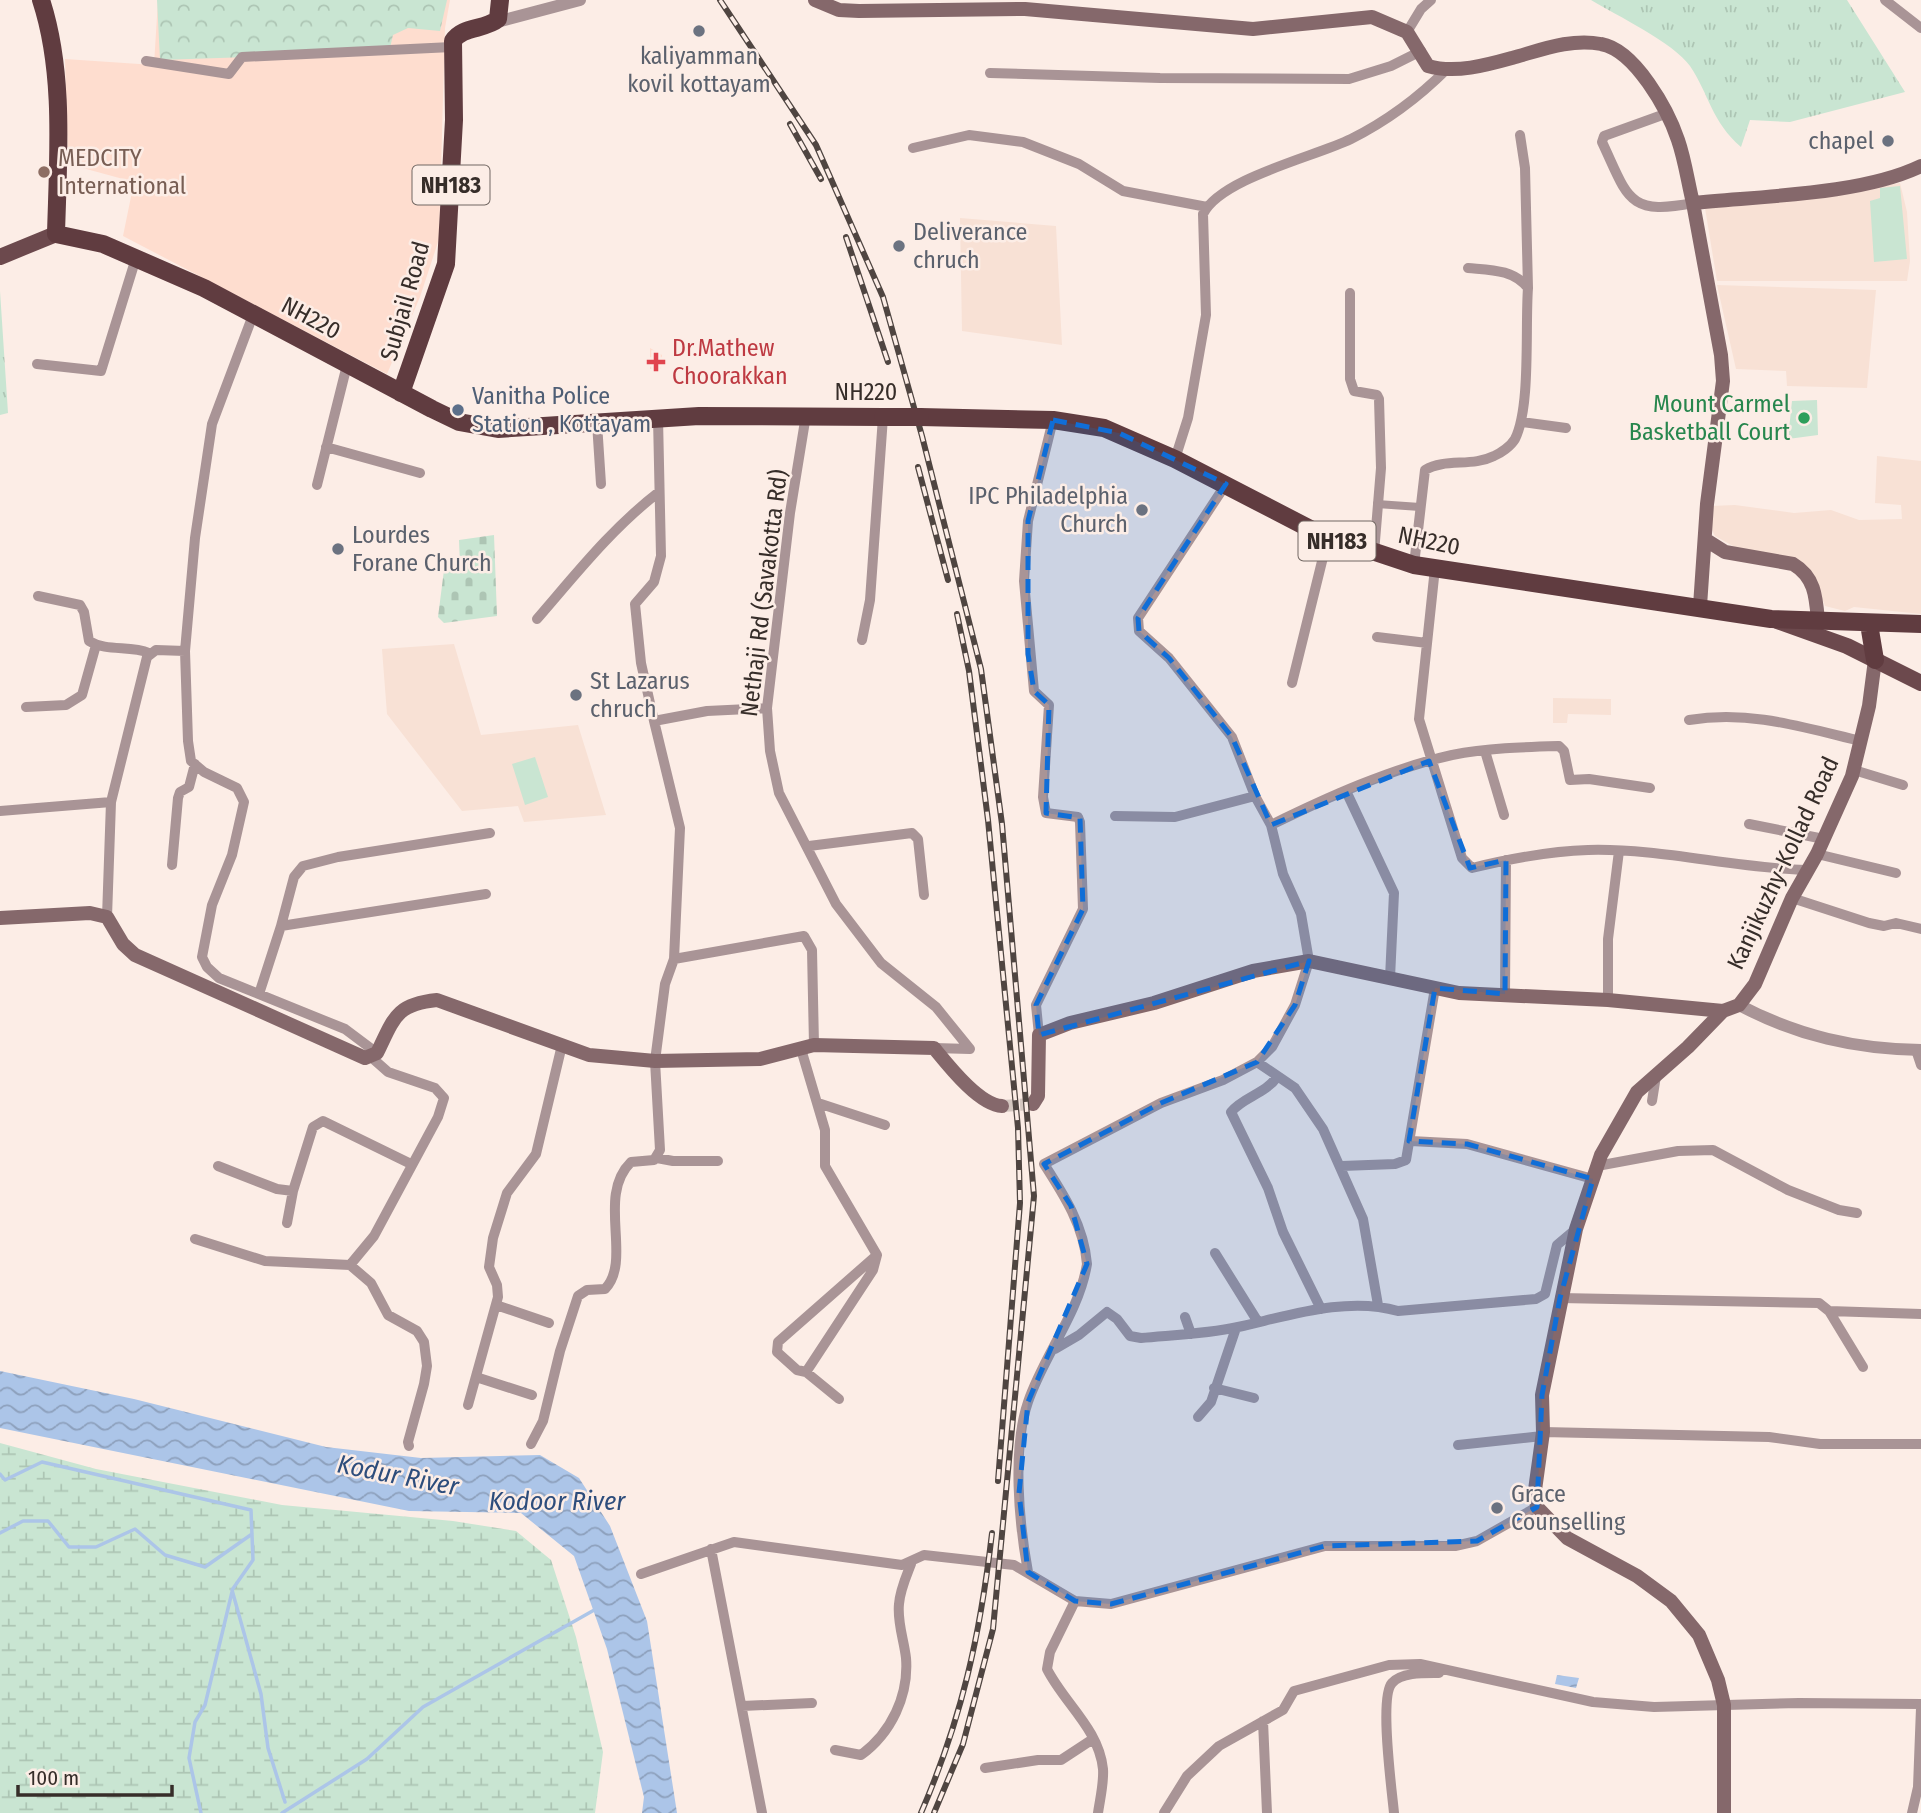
<svg xmlns="http://www.w3.org/2000/svg" width="1921" height="1813" viewBox="0 0 1921 1813" font-family="'Fira Sans Condensed',sans-serif">
<style>
.built{fill:#feddcf}
.education{fill:#f8e1d5}
.grass{fill:url(#grass-tufts)}
.wetland{fill:url(#wetland-marsh)}
.cemetery{fill:url(#cemetery-stones)}
.park{fill:url(#park-crowns)}
.garden{fill:#c9e5d2}
.water{fill:url(#water-waves)}
.lines{fill:none;stroke-linecap:round;stroke-linejoin:round}
.stream{stroke:#acc5e8;stroke-width:3.5}
.tertiary-tunnel{stroke:#d4c7c0;stroke-width:12;stroke-dasharray:12 6;stroke-linecap:butt}
.pedestrian{stroke:#a99496;stroke-width:8}
.minor{stroke:#a99496;stroke-width:10}
.tertiary{stroke:#a99496;stroke-width:12}
.secondary{stroke:#85686b;stroke-width:14}
.primary{stroke:#6c494d;stroke-width:16}
.trunk{stroke:#603c40;stroke-width:18}
.rail-casing{stroke:#4f4541;stroke-width:6}
.rail{stroke:#fcede6;stroke-width:3.5;stroke-dasharray:10;stroke-linecap:butt}
.trunk-bridge{stroke:#603c40;stroke-width:18}
.marked{fill:#106ed7;fill-opacity:0.2;stroke:#106ed7;stroke-width:5;stroke-dasharray:14 9;stroke-linejoin:round}
.worship-dot{fill:#6b7280;stroke:#fcede6;stroke-width:2.5}
.education-dot{fill:#8d6e63;stroke:#fcede6;stroke-width:2.5}
.health-dot{fill:#e0444e;stroke:#fcede6;stroke-width:2.5}
.service-dot{fill:#5c6f8a;stroke:#fcede6;stroke-width:2.5}
.leisure-dot{fill:#2e9e5b;stroke:#fcede6;stroke-width:2.5}
.labels{text-anchor:middle;stroke-width:5;stroke-linejoin:round;paint-order:stroke}
.shield{fill:#fcede6;stroke:#716762;stroke-width:2}
.shield-label{font-size:23px;font-weight:bold;fill:#362d29}
.worship-label{font-size:24px;fill:#5b616d;stroke:#fcede6;text-anchor:start}
.education-label{font-size:24px;fill:#785e54;stroke:#fcede6;text-anchor:start}
.street-label{font-size:24px;fill:#362d29;stroke:#fcede6}
.health-label{font-size:24px;fill:#be3a42;stroke:#fcede6;text-anchor:start}
.service-label{font-size:24px;fill:#4e5e75;stroke:#fcede6;text-anchor:start}
.leisure-label{font-size:24px;fill:#27864d;stroke:#fcede6;text-anchor:end}
.water-label{font-size:26px;font-style:italic;fill:#2d4d7c;stroke:#fcede6}
</style>
<defs>
<pattern id="grass-tufts" width="24" height="20" patternUnits="userSpaceOnUse" patternTransform="scale(1.75)"><rect width="24" height="20" fill="#c9e5d2"/><path d="M3 7l-1-3M5 7V3M7 7l1-3M15 17l-1-3M17 17v-4M19 17l1-3" fill="none" stroke="#adc5b4"/></pattern>
<pattern id="wetland-marsh" width="20" height="14" patternUnits="userSpaceOnUse" patternTransform="scale(1.75)"><rect width="20" height="14" fill="#c9e5d2"/><path d="M1 5h8M5 5V1M11 12h8M15 12V8" fill="none" stroke="#adc5b4"/></pattern>
<pattern id="cemetery-stones" width="16" height="16" patternUnits="userSpaceOnUse" patternTransform="scale(1.75)"><rect width="16" height="16" fill="#c9e5d2"/><path d="M2 7V4a2 2 0 0 1 4 0v3zM10 15v-3a2 2 0 0 1 4 0v3z" fill="#adc5b4"/></pattern>
<pattern id="park-crowns" width="20" height="18" patternUnits="userSpaceOnUse" patternTransform="scale(1.75)"><rect width="20" height="18" fill="#c9e5d2"/><path d="M2 6a3 3 0 1 1 6 0M12 15a3 3 0 1 1 6 0" fill="none" stroke="#adc5b4"/></pattern>
<pattern id="water-waves" width="16" height="10" patternUnits="userSpaceOnUse" patternTransform="scale(1.75)"><rect width="16" height="10" fill="#acc5e8"/><path d="M0 5q4-4 8 0t8 0" fill="none" stroke="#8da0bc"/></pattern>
</defs>
<rect width="100%" height="100%" fill="#fcede6"/>
<!-- built -->
<path class="built" d="M 158,0 L 450,0 L 445,28 L 439,239 L 420,297 L 387,374 L 123,236 L 134,182 L 68,164 L 65,59 L 154,65 Z
M 650,348 L 662,355 L 661,369 L 650,369 Z"/>
<!-- education -->
<path class="education" d="M 1900,183 L 1907,212 L 1910,261 L 1907,281 L 1717,281 L 1705,208 L 1828,196 Z
M 960,218 L 1056,226 L 1062,345 L 962,331 Z
M 1717,285 L 1876,290 L 1867,388 L 1787,386 L 1786,371 L 1736,369 Z
M 1877,456 L 1921,461 L 1921,614 L 1854,607 L 1845,611 L 1825,606 L 1815,580 L 1744,552 L 1715,536 L 1709,524 L 1711,506 L 1735,505 L 1794,513 L 1831,510 L 1859,520 L 1902,519 L 1901,505 L 1875,503 Z
M 454,644 L 481,735 L 578,725 L 606,815 L 524,822 L 518,806 L 462,811 L 387,714 L 382,649 Z
M 1553,698 L 1611,699 L 1611,715 L 1568,714 L 1567,723 L 1553,723 Z"/>
<!-- grass -->
<path class="grass" d="M 1591,0 L 1847,0 L 1905,92 L 1790,122 L 1750,120 L 1741,147 C 1711,121 1710,96 1690,66 C 1674,43 1616,15 1591,0 Z
M 0,291 L 8,413 L 0,415 Z"/>
<!-- wetland -->
<path class="wetland" d="M 0,1443 L 96,1469 L 282,1505 L 453,1521 L 516,1531 L 551,1560 L 576,1637 L 603,1752 L 595,1813 L 0,1813 Z"/>
<!-- cemetery -->
<path class="cemetery" d="M 494,535 L 497,616 L 444,623 L 438,617 L 444,570 L 460,565 L 459,540 Z"/>
<!-- park -->
<path class="park" d="M 157,0 L 447,0 L 440,31 L 408,28 L 393,35 L 389,52 L 160,60 Z"/>
<!-- garden -->
<path class="garden" d="M 1900,186 L 1907,259 L 1874,262 L 1870,201 L 1880,198 L 1880,188 Z
M 1817,400 L 1818,435 L 1788,439 L 1792,401 Z
M 535,757 L 548,797 L 525,805 L 512,764 Z"/>
<!-- water -->
<path class="water" d="M 0,1371 L 134,1399 L 326,1447 L 421,1458 L 540,1455 L 579,1478 L 610,1526 L 647,1621 L 677,1813 L 642,1813 L 644,1797 L 607,1649 L 574,1556 L 521,1513 L 409,1511 L 0,1428 Z
M 1557,1675 L 1579,1678 L 1576,1688 L 1555,1684 Z"/>
<g class="lines">
<!-- stream -->
<path class="stream" d="M 0,1474 L 5,1480 L 42,1462 L 251,1510 L 253,1560 L 232,1590 L 261,1694 L 268,1748 L 285,1802
M 0,1533 L 23,1521 L 48,1521 L 69,1547 L 96,1547 L 135,1529 L 165,1555 L 205,1567 L 252,1534
M 201,1813 L 189,1758 L 195,1722 L 205,1705 L 232,1592
M 282,1813 L 367,1759 L 423,1707 L 596,1609"/>
<!-- tertiary-tunnel -->
<path class="tertiary-tunnel" d="M 1002,1106 L 1033,1104"/>
<!-- pedestrian -->
<path class="pedestrian" d="M 1377,504 L 1420,507"/>
<!-- minor -->
<path class="minor" d="M 1885,0 L 1921,28
M 1407,32 L 1421,9 L 1431,0
M 146,61 L 229,74 L 242,57 L 452,47
M 990,73 L 1160,78 L 1349,79 L 1391,66 L 1421,51
M 1665,114 L 1604,136 L 1602,142 C 1628,197 1627,216 1693,203
M 1520,135 L 1525,168 L 1528,288
M 913,148 L 969,135 L 1023,142 L 1079,164 L 1123,191 L 1207,207
M 1350,293 L 1350,379 L 1354,391 L 1377,395 L 1379,399 L 1381,468 L 1374,553
M 253,315 L 212,424 L 195,538 L 185,651 L 188,741 L 191,761 L 204,772 L 237,788 L 244,802 L 232,855 L 212,905 L 202,957 L 207,967 L 219,978 L 345,1029 L 377,1053
M 37,364 L 101,371 L 136,258
M 806,415 L 790,513 L 767,708 L 770,751 L 779,793 L 836,904 L 881,963 L 936,1007 L 970,1049 L 934,1048
M 1522,422 L 1566,428
M 597,423 L 601,484
M 326,447 L 420,473
M 1175,459 L 1188,418 L 1206,315 L 1203,214 C 1221,178 1314,157 1351,139 C 1385,122 1420,96 1447,69
M 317,485 L 347,365
M 1414,565 L 1425,470 C 1445,458 1472,467 1494,456 C 1501,453 1511,446 1515,439 C 1531,407 1525,327 1528,288 C 1513,269 1490,270 1468,268
M 1435,568 L 1419,719 L 1462,858 L 1472,868 C 1509,859 1549,851 1588,850 C 1661,848 1733,868 1806,870
M 38,596 L 80,605 L 84,612 L 89,641 C 107,652 130,645 149,653
M 537,619 C 576,574 612,528 659,492
M 1377,637 L 1427,643
M 862,640 L 870,600 L 883,417
M 1292,683 L 1328,537
M 26,707 L 66,705 L 82,695 L 96,645
M 1689,720 C 1750,710 1802,727 1861,741
M 654,721 L 641,663 L 635,604 L 654,582 L 661,556 L 658,418
M 1485,751 L 1504,815
M 1854,770 L 1903,785
M 1346,791 L 1394,893 L 1390,978
M 0,811 L 111,802
M 1115,816 L 1175,817 L 1255,796
M 1749,824 L 1824,839
M 1271,825 C 1328,797 1390,769 1452,755 C 1487,748 1524,747 1559,746 L 1564,751 L 1570,780 L 1589,779 L 1650,788
M 809,846 L 912,833 L 918,839 L 924,895
M 1817,854 L 1896,873
M 172,865 L 178,798 L 180,792 L 189,787 L 195,764
M 1792,898 L 1869,923 L 1884,926 L 1896,923 L 1921,929
M 107,917 L 111,802 L 147,657 L 156,650 L 185,651
M 281,926 L 294,877 L 303,866 L 338,857 L 490,833
M 674,959 L 804,936 L 812,950 L 814,1045
M 259,994 L 281,926 L 486,894
M 1505,994 L 1506,860
M 1608,1000 L 1608,939 L 1619,851
M 1039,1035 L 1036,1005 L 1083,909 L 1080,822 L 1078,817 L 1046,813 L 1043,797 L 1049,705 L 1034,691 L 1024,581 L 1028,521 L 1053,420
M 801,1049 L 825,1130 L 825,1166 L 877,1255 L 873,1270 L 812,1363 L 806,1372 L 797,1370 L 777,1352 L 778,1342 L 877,1255
M 1916,1050 L 1921,1065
M 371,1057 L 388,1072 L 435,1088 L 444,1098 L 438,1117 L 374,1236 L 350,1265 L 371,1283 L 388,1315 L 417,1331 L 424,1342 L 427,1366 L 424,1384 L 408,1442 L 409,1446
M 1257,1062 L 1295,1088 L 1323,1129 L 1363,1219 L 1378,1305
M 1277,1077 C 1265,1094 1243,1097 1231,1112 L 1268,1188 L 1283,1232 L 1321,1309
M 1652,1101 L 1656,1076
M 818,1103 L 885,1125
M 1411,1141 L 1467,1144 L 1593,1179
M 657,1158 L 673,1161 L 718,1161
M 218,1166 L 277,1189 L 293,1191 L 313,1127 L 323,1121 L 411,1164
M 1342,1166 L 1395,1164 L 1406,1160 L 1435,988
M 1597,1166 L 1678,1151 L 1713,1150 L 1788,1190 L 1839,1210 L 1857,1213
M 287,1223 L 293,1191
M 195,1239 L 265,1261 L 350,1265
M 1215,1253 L 1258,1322
M 1560,1298 L 1819,1303 L 1829,1311 L 1863,1367
M 496,1305 L 549,1323
M 1829,1311 L 1921,1314
M 1185,1317 L 1191,1334
M 1055,1349 L 1079,1335 L 1107,1312 L 1117,1319 L 1130,1336 L 1141,1338 C 1173,1335 1206,1334 1238,1327 C 1288,1316 1347,1296 1398,1311 L 1536,1299 L 1545,1294 L 1557,1245 L 1576,1229
M 806,1372 L 839,1399
M 476,1377 L 532,1395
M 1214,1388 L 1254,1398
M 468,1405 L 498,1297 L 497,1285 L 489,1267 L 493,1238 L 507,1193 L 536,1154 L 562,1045
M 1198,1417 L 1211,1402 L 1236,1328
M 1543,1432 L 1769,1437 L 1820,1444 L 1921,1444
M 531,1444 L 543,1421 L 560,1351 L 578,1296 L 587,1290 L 605,1289 C 633,1260 596,1196 631,1162 L 654,1160 L 660,1150 L 655,1061 L 665,984 L 674,959 L 680,828 L 654,721 L 707,711 L 767,708
M 1458,1445 L 1542,1436
M 711,1549 L 762,1813
M 1028,1572 C 1019,1523 1012,1449 1028,1402 C 1044,1355 1079,1313 1087,1264 C 1084,1226 1064,1195 1044,1164 L 1161,1103 L 1223,1080 L 1257,1062 L 1272,1047 L 1295,1005 L 1309,961 L 1301,914 L 1283,874 L 1271,825 L 1255,796 L 1232,737 L 1169,658 L 1139,631 L 1138,618 L 1226,484
M 641,1574 L 734,1542 L 902,1565 L 924,1555 L 1014,1565 L 1075,1601 L 1111,1604 L 1325,1546 L 1455,1546 L 1477,1541 L 1537,1507
M 1075,1601 L 1050,1652 L 1047,1669 C 1064,1703 1099,1729 1103,1769 C 1104,1783 1100,1799 1098,1813
M 742,1706 L 812,1703
M 1263,1721 L 1267,1813
M 835,1750 L 861,1755 C 891,1733 909,1696 906,1658 C 904,1640 897,1622 899,1604 C 900,1590 906,1577 911,1564
M 985,1768 L 1038,1760 L 1061,1760 L 1093,1739
M 1164,1813 L 1187,1776 L 1219,1746 L 1283,1710 L 1294,1691 L 1389,1665 L 1420,1664 L 1593,1702 L 1654,1707 L 1799,1703 L 1921,1704
M 1394,1813 C 1392,1791 1379,1697 1392,1683 C 1401,1672 1426,1673 1439,1673
M 1912,1813 L 1918,1787 L 1921,1708"/>
<!-- tertiary -->
<path class="tertiary" d="M 493,23 L 580,0
M 1739,1005 C 1798,1036 1855,1049 1921,1050"/>
<!-- secondary -->
<path class="secondary" d="M 815,0 L 839,10 L 859,11 L 1025,9 L 1253,29 L 1372,17 L 1407,32 L 1428,66 C 1455,74 1487,65 1512,58 C 1541,50 1571,38 1601,44 C 1635,50 1668,110 1678,140 C 1685,160 1688,183 1693,203
M 1706,540 L 1725,552 L 1793,564 C 1815,577 1816,597 1818,621
M 1700,606 L 1707,504 L 1723,381 L 1721,355 L 1693,203 C 1760,196 1861,195 1921,166
M 0,918 L 90,913 L 107,917 L 123,944 L 135,955 L 365,1058 L 377,1053 C 394,1018 396,1004 437,1000 L 589,1055 L 655,1061 L 760,1059 L 814,1045 L 934,1048 C 948,1065 979,1105 1002,1106
M 1033,1104 L 1038,1096 L 1039,1035 L 1070,1023 L 1154,1003 L 1253,971 L 1309,961 L 1459,993 L 1608,1000 L 1723,1011
M 1724,1813 L 1724,1705 L 1718,1680 L 1699,1635 L 1671,1601 L 1637,1576 L 1567,1538 L 1537,1507 L 1535,1490 L 1543,1432 L 1542,1395 L 1576,1229 L 1601,1155 L 1637,1092 L 1688,1047 L 1723,1011 L 1739,1005 L 1755,984 L 1792,898 L 1817,854 L 1852,776 L 1869,706 L 1875,660"/>
<!-- primary -->
<path class="primary" d="M 0,257 L 56,234
M 1777,621 L 1847,646 L 1921,683"/>
<!-- trunk -->
<path class="trunk" d="M 41,0 C 65,73 58,158 56,234 L 103,244 L 204,288 L 432,409 L 459,422 L 498,429 L 699,416 L 883,417
M 401,393 L 446,264 L 454,120 L 453,41 C 462,26 485,30 498,19 L 500,0
M 920,417 L 1053,420 L 1104,428 L 1175,459 L 1318,533 L 1414,565 L 1771,619 L 1921,624
M 1869,624 L 1875,660"/>
<defs>
<path id="rail" d="M 720,0 L 816,145 L 883,297 L 922,436 L 981,669 L 1002,824 L 1034,1196 L 993,1629 L 963,1744 L 934,1813
M 790,124 L 821,179
M 846,237 L 888,362
M 918,467 L 948,580
M 957,614 L 969,671 L 988,820 L 1018,1128 L 1020,1203 L 998,1481
M 921,1813 C 962,1718 980,1636 992,1533"/>
</defs>
<!-- rail casing -->
<use href="#rail" class="rail-casing"/>
<!-- rail -->
<use href="#rail" class="rail"/>
<!-- trunk-bridge -->
<path class="trunk-bridge" d="M 883,417 L 920,417"/>
</g>
<!-- marked area -->
<path class="marked" d="M 1053,420 L 1119,433 L 1226,484 L 1138,618 L 1139,631 L 1169,658 L 1232,737 L 1271,825 L 1429,761 L 1470,868 L 1506,860 L 1505,994 L 1435,988 L 1409,1141 L 1467,1144 L 1593,1179 L 1560,1298 L 1542,1395 L 1537,1507 L 1477,1541 L 1325,1546 L 1111,1604 L 1075,1601 L 1028,1572 L 1019,1493 L 1028,1402 L 1087,1264 L 1071,1206 L 1044,1164 L 1161,1103 L 1257,1062 L 1295,1005 L 1309,961 L 1039,1035 L 1036,1005 L 1083,909 L 1080,818 L 1046,813 L 1049,705 L 1034,691 L 1028,654 L 1028,521 Z"/>
<!-- markers -->
<g class="worship-dot">
<circle cx="699" cy="31" r="7"/>
<circle cx="1888" cy="141" r="7"/>
<circle cx="899" cy="246" r="7"/>
<circle cx="1142" cy="510" r="7"/>
<circle cx="338" cy="549" r="7"/>
<circle cx="576" cy="695" r="7"/>
<circle cx="1497" cy="1508" r="7"/>
</g>
<circle class="education-dot" cx="44" cy="172" r="7"/>
<path class="health-dot" d="M652.5 351.5h7v7h7v7h-7v7h-7v-7h-7v-7h7z"/>
<circle class="service-dot" cx="458" cy="410" r="7"/>
<circle class="leisure-dot" cx="1804" cy="418" r="7"/>
<g class="labels">
<!-- shield labels -->
<g class="shield">
<rect x="412.5" y="165.5" width="77" height="39" rx="5"/>
<rect x="1298.5" y="521.5" width="77" height="39" rx="5"/>
</g>
<g class="shield-label">
<text x="451" y="193">NH183</text>
<text x="1337" y="549">NH183</text>
</g>
<!-- worship labels -->
<g class="worship-label">
<text x="699" y="64" text-anchor="middle">kaliyamman<tspan x="699" dy="28">kovil kottayam</tspan></text>
<text x="1874" y="149" text-anchor="end">chapel</text>
<text x="913" y="240">Deliverance<tspan x="913" dy="28">chruch</tspan></text>
<text x="1128" y="504" text-anchor="end">IPC Philadelphia<tspan x="1128" dy="28">Church</tspan></text>
<text x="352" y="543">Lourdes<tspan x="352" dy="28">Forane Church</tspan></text>
<text x="590" y="689">St Lazarus<tspan x="590" dy="28">chruch</tspan></text>
<text x="1511" y="1502">Grace<tspan x="1511" dy="28">Counselling</tspan></text>
</g>
<!-- education labels -->
<g class="education-label">
<text x="58" y="166">MEDCITY<tspan x="58" dy="28">International</tspan></text>
</g>
<!-- street labels -->
<g class="street-label">
<text transform="translate(405 301) rotate(-74)" y="8">Subjail Road</text>
<text transform="translate(311 318) rotate(28)" y="8">NH220</text>
<text x="866" y="400">NH220</text>
<text transform="translate(1429 541) rotate(12)" y="8">NH220</text>
<text transform="translate(764 593) rotate(-83)" y="8">Nethaji Rd (Savakotta Rd)</text>
<text transform="translate(1783 863) rotate(-65)" y="8">Kanjikuzhy-Kollad Road</text>
</g>
<!-- health labels -->
<g class="health-label">
<text x="672" y="356">Dr.Mathew<tspan x="672" dy="28">Choorakkan</tspan></text>
</g>
<!-- service labels -->
<g class="service-label">
<text x="472" y="404">Vanitha Police<tspan x="472" dy="28">Station , Kottayam</tspan></text>
</g>
<!-- leisure labels -->
<g class="leisure-label">
<text x="1790" y="412">Mount Carmel<tspan x="1790" dy="28">Basketball Court</tspan></text>
</g>
<!-- water labels -->
<g class="water-label">
<text transform="translate(398 1475) rotate(11)" y="9">Kodur River</text>
<text x="557" y="1510">Kodoor River</text>
</g>
</g>
<!-- scale -->
<path d="M18 1785v10h154v-10" fill="none" stroke="#362d29" stroke-width="3.5"/>
<text x="28" y="1785" font-size="21" fill="#362d29" stroke="#fcede6" stroke-width="5" paint-order="stroke">100 m</text>
</svg>
